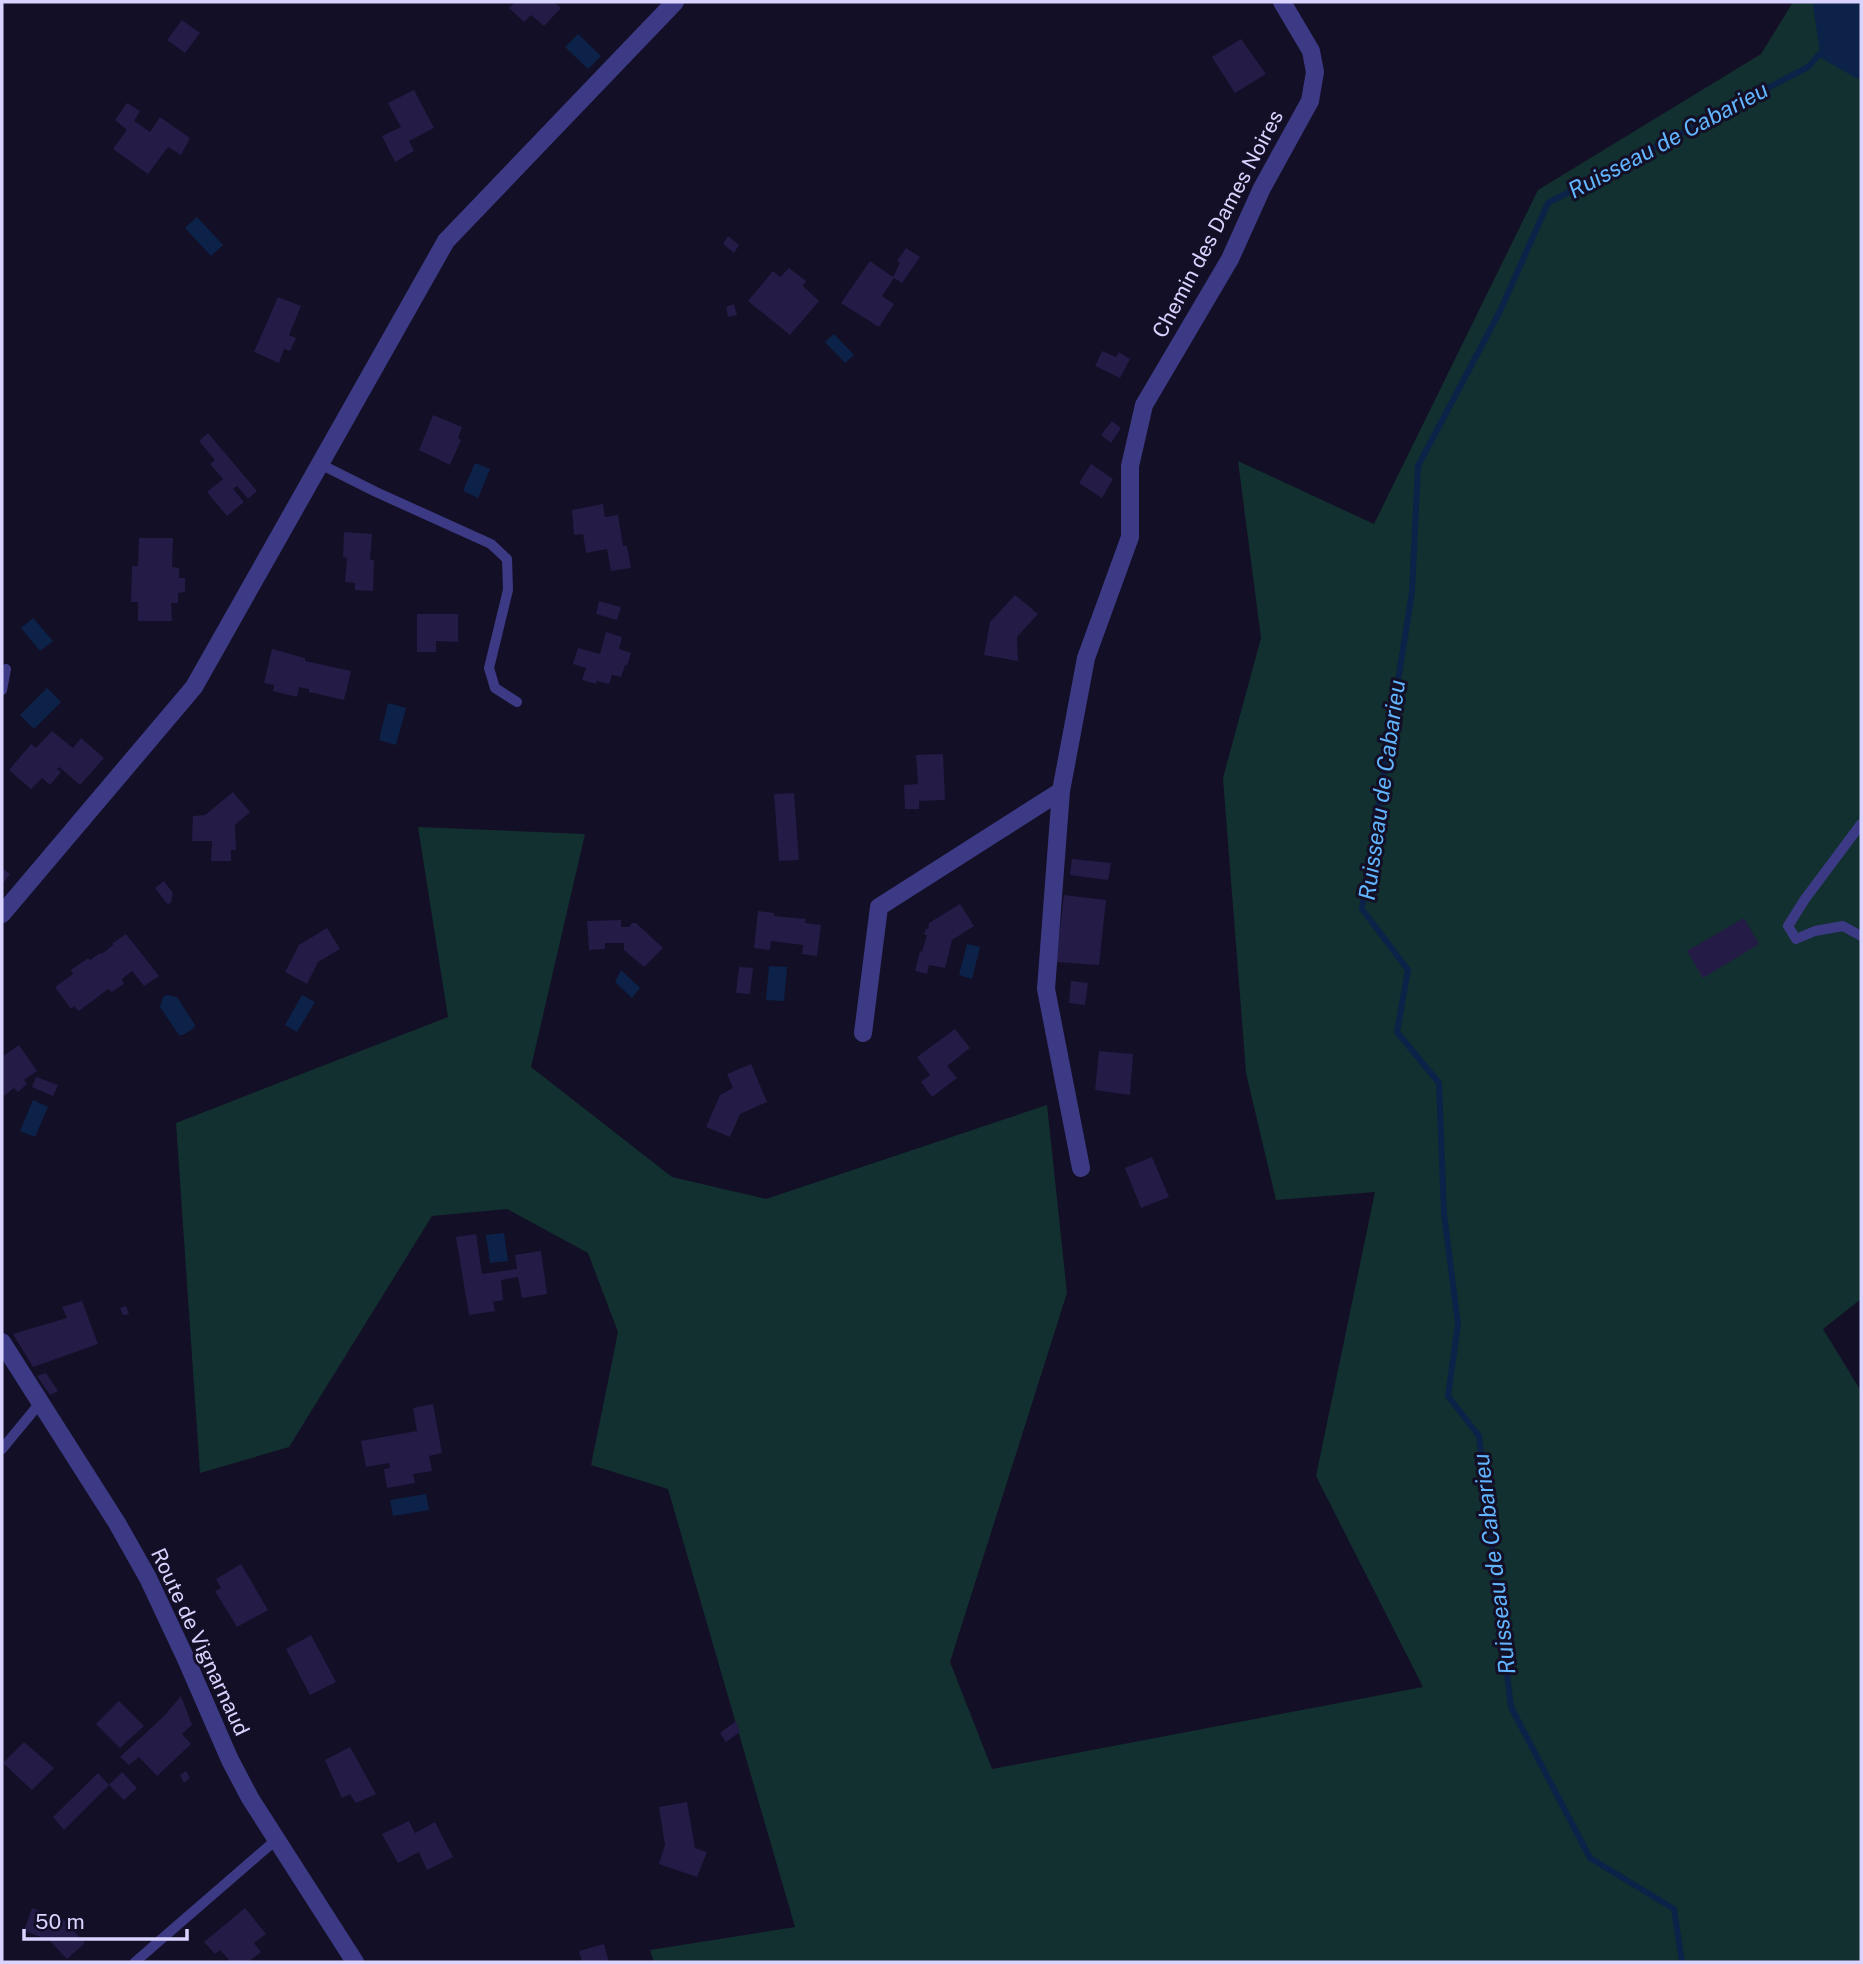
<svg xmlns="http://www.w3.org/2000/svg" width="1863" height="1964" viewBox="0 0 1863 1964" font-family="'Public Sans',sans-serif">
<style>
.green{fill:#12302f}
.water{fill:#0c2248}
.lines{fill:none;stroke-linecap:round;stroke-linejoin:round}
.stream{stroke:#0c2248;stroke-width:6}
.building{fill:#241b47}
.service{stroke:#3d3a85;stroke-width:10}
.minor{stroke:#3d3a85;stroke-width:18}
.tertiary{stroke:#3d3a85;stroke-width:18}
.labels{text-anchor:middle;stroke-width:6;stroke-linejoin:round;paint-order:stroke}
.street-label{font-size:21px;fill:#d9d4ff;stroke:#130f26}
.water-label{font-size:23px;font-style:italic;fill:#62b6ff;stroke:#130f26}
</style>
<rect width="100%" height="100%" fill="#130f26"/>
<!-- green -->
<path class="green" d="M 1793,2 L 1861,2 L 1861,1299 L 1823,1329 L 1861,1391 L 1861,1962 L 654,1962 L 650,1950 L 795,1927 L 668,1489 L 591,1465 L 618,1332 L 588,1253 L 507,1209 L 432,1216 L 289,1447 L 200,1473 L 176,1123 L 448,1017 L 418,827 L 585,834 L 531,1067 L 672,1177 L 766,1199 L 1047,1105 L 1067,1293 L 950,1662 L 992,1769 L 1423,1687 L 1316,1476 L 1375,1192 L 1276,1200 L 1246,1073 L 1223,778 L 1261,638 L 1238,461 L 1374,524 L 1538,190 L 1761,54 Z"/>
<!-- water -->
<path class="water" d="M 1815,2 L 1861,2 L 1861,78 L 1856,78 L 1821,58 L 1813,6 Z
M 578,34 L 601,56 L 588,69 L 565,47 Z
M 197,217 L 223,245 L 211,256 L 185,228 Z
M 834,334 L 854,355 L 845,363 L 825,342 Z
M 475,463 L 490,469 L 478,498 L 463,491 Z
M 33,618 L 53,641 L 40,651 L 21,628 Z
M 47,688 L 61,702 L 34,729 L 20,715 Z
M 388,703 L 406,708 L 396,745 L 379,740 Z
M 967,944 L 980,947 L 972,979 L 959,975 Z
M 769,966 L 787,967 L 784,1001 L 766,1000 Z
M 621,970 L 640,988 L 632,998 L 615,982 Z
M 166,995 L 177,997 L 195,1025 L 194,1028 L 183,1035 L 179,1035 L 160,1007 L 163,997 Z
M 302,995 L 315,1002 L 297,1032 L 285,1025 Z
M 33,1100 L 48,1107 L 35,1137 L 20,1131 Z
M 504,1233 L 508,1261 L 490,1263 L 486,1235 Z
M 426,1494 L 429,1510 L 393,1516 L 390,1500 Z"/>
<g class="lines">
<!-- stream -->
<path class="stream" d="M 1682,1962 L 1674,1909 L 1590,1858 L 1511,1707 L 1479,1436 L 1448,1396 L 1458,1324 L 1444,1214 L 1439,1083 L 1397,1032 L 1408,970 L 1362,909 L 1412,592 L 1418,466 L 1500,311 L 1548,203 L 1808,67 L 1826,47"/>
</g>
<!-- building -->
<path class="building" d="M 515,2 L 554,2 L 561,8 L 544,26 L 531,15 L 524,22 L 509,8 Z
M 182,20 L 200,33 L 185,53 L 167,40 Z
M 1241,39 L 1266,74 L 1235,93 L 1212,57 Z
M 414,90 L 434,128 L 409,141 L 414,151 L 395,162 L 382,136 L 401,127 L 388,103 Z
M 127,103 L 140,111 L 134,121 L 150,132 L 160,117 L 190,138 L 181,155 L 168,147 L 148,174 L 113,149 L 127,130 L 115,120 Z
M 728,236 L 739,245 L 734,253 L 723,244 Z
M 906,248 L 920,257 L 902,283 L 894,278 L 882,296 L 894,304 L 879,327 L 841,303 L 870,261 L 893,277 L 900,263 L 897,261 Z
M 789,268 L 806,281 L 803,286 L 819,301 L 790,335 L 748,301 L 773,271 L 780,277 Z
M 278,297 L 301,306 L 289,335 L 296,338 L 290,351 L 284,349 L 279,363 L 254,352 Z
M 734,304 L 737,315 L 728,317 L 726,307 Z
M 1102,351 L 1116,357 L 1119,352 L 1130,359 L 1120,378 L 1095,366 Z
M 433,415 L 462,427 L 458,438 L 461,440 L 450,465 L 419,450 Z
M 1112,421 L 1121,428 L 1111,443 L 1101,435 Z
M 208,433 L 257,491 L 248,499 L 237,486 L 233,489 L 244,502 L 227,516 L 207,492 L 223,479 L 210,464 L 215,460 L 199,441 Z
M 1091,464 L 1113,479 L 1102,498 L 1079,483 Z
M 603,504 L 605,517 L 618,515 L 623,546 L 627,546 L 631,568 L 611,571 L 607,549 L 586,553 L 583,534 L 574,535 L 572,510 Z
M 344,532 L 372,534 L 370,560 L 374,560 L 373,591 L 355,590 L 355,583 L 345,582 L 347,558 L 343,557 Z
M 139,538 L 173,538 L 172,567 L 179,568 L 179,578 L 185,578 L 185,592 L 178,593 L 178,603 L 171,603 L 172,621 L 138,621 L 138,602 L 131,602 L 132,566 L 138,566 Z
M 1015,595 L 1038,614 L 1017,637 L 1018,661 L 984,655 L 990,622 Z
M 599,601 L 621,607 L 617,620 L 596,614 Z
M 417,614 L 458,614 L 458,642 L 436,641 L 436,652 L 417,652 Z
M 606,632 L 622,637 L 619,649 L 631,653 L 627,666 L 625,665 L 621,677 L 612,675 L 609,684 L 597,681 L 596,684 L 582,680 L 586,668 L 573,664 L 578,648 L 600,654 Z
M 272,649 L 305,658 L 305,661 L 351,671 L 344,700 L 309,692 L 309,689 L 299,687 L 297,697 L 273,691 L 274,685 L 264,683 Z
M 52,731 L 73,748 L 81,738 L 104,758 L 80,785 L 59,767 L 57,769 L 61,772 L 50,785 L 42,778 L 31,789 L 9,770 L 31,744 L 36,748 Z
M 943,754 L 945,800 L 919,801 L 919,809 L 905,809 L 904,785 L 918,784 L 916,755 Z
M 233,792 L 250,812 L 235,825 L 236,850 L 231,850 L 231,861 L 211,861 L 212,841 L 192,841 L 193,816 L 205,815 Z
M 794,793 L 799,860 L 779,861 L 774,794 Z
M 1072,859 L 1111,863 L 1108,880 L 1070,875 Z
M 2,868 L 10,874 L 2,885 Z
M 164,881 L 173,893 L 171,902 L 168,905 L 155,888 Z
M 1064,895 L 1106,900 L 1099,965 L 1056,962 Z
M 960,904 L 974,926 L 952,940 L 945,968 L 929,965 L 927,974 L 915,971 L 920,951 L 922,952 L 927,935 L 924,935 L 926,928 L 928,929 L 929,923 Z
M 758,911 L 774,913 L 774,916 L 806,919 L 805,923 L 821,925 L 817,956 L 802,954 L 803,945 L 771,941 L 770,950 L 754,948 Z
M 1744,918 L 1759,944 L 1703,978 L 1687,951 Z
M 621,920 L 621,927 L 629,927 L 632,923 L 636,923 L 663,948 L 644,967 L 624,950 L 624,943 L 605,943 L 605,949 L 589,950 L 587,921 Z
M 327,928 L 340,949 L 318,962 L 307,984 L 285,972 L 299,945 Z
M 126,934 L 159,976 L 144,986 L 132,971 L 122,979 L 124,984 L 112,992 L 108,989 L 79,1011 L 74,1006 L 71,1009 L 55,987 L 73,974 L 71,970 L 88,958 L 90,960 L 100,953 L 102,954 L 113,945 L 113,943 Z
M 739,967 L 753,968 L 750,994 L 736,993 Z
M 1071,981 L 1088,983 L 1085,1005 L 1069,1003 Z
M 955,1029 L 970,1048 L 947,1066 L 957,1078 L 932,1097 L 921,1082 L 930,1075 L 917,1057 Z
M 19,1045 L 37,1071 L 24,1080 L 27,1084 L 18,1092 L 14,1088 L 4,1096 L 2,1093 L 2,1057 Z
M 1099,1051 L 1133,1054 L 1130,1095 L 1095,1090 Z
M 751,1064 L 767,1102 L 740,1114 L 730,1137 L 706,1127 L 720,1095 L 733,1088 L 727,1074 Z
M 36,1077 L 58,1085 L 53,1096 L 32,1087 Z
M 1152,1157 L 1169,1197 L 1141,1208 L 1125,1168 Z
M 476,1234 L 482,1274 L 517,1269 L 515,1255 L 541,1251 L 547,1294 L 522,1298 L 518,1277 L 501,1280 L 503,1300 L 493,1302 L 495,1311 L 469,1315 L 456,1237 Z
M 82,1301 L 98,1344 L 33,1367 L 13,1334 L 67,1318 L 62,1307 Z
M 126,1306 L 129,1314 L 123,1315 L 120,1308 Z
M 46,1373 L 58,1391 L 50,1395 L 37,1376 Z
M 433,1404 L 442,1453 L 429,1456 L 432,1471 L 413,1474 L 415,1483 L 387,1488 L 384,1469 L 390,1468 L 389,1463 L 366,1467 L 361,1441 L 417,1431 L 413,1408 Z
M 241,1564 L 268,1610 L 237,1627 L 215,1591 L 221,1588 L 216,1579 Z
M 311,1635 L 336,1682 L 310,1695 L 286,1649 Z
M 181,1696 L 192,1725 L 182,1734 L 191,1744 L 157,1776 L 139,1757 L 129,1765 L 120,1757 L 165,1715 Z
M 119,1701 L 144,1726 L 120,1748 L 96,1724 Z
M 736,1721 L 740,1732 L 726,1742 L 720,1733 Z
M 24,1742 L 54,1768 L 32,1790 L 3,1763 Z
M 350,1747 L 376,1794 L 356,1803 L 350,1794 L 342,1798 L 325,1760 Z
M 186,1771 L 190,1778 L 184,1783 L 180,1775 Z
M 122,1772 L 137,1788 L 124,1800 L 109,1785 Z
M 98,1773 L 109,1785 L 64,1830 L 53,1817 Z
M 687,1802 L 695,1848 L 707,1852 L 697,1877 L 659,1864 L 665,1845 L 659,1807 Z
M 409,1821 L 415,1833 L 435,1822 L 453,1857 L 427,1870 L 419,1852 L 398,1863 L 382,1834 Z
M 32,1908 L 63,1919 L 85,1943 L 67,1959 L 49,1940 L 24,1931 Z
M 245,1908 L 266,1934 L 254,1943 L 261,1952 L 248,1962 L 231,1962 L 220,1950 L 215,1954 L 204,1942 Z
M 604,1944 L 609,1962 L 582,1962 L 579,1951 Z"/>
<g class="lines">
<!-- service -->
<path class="service" d="M 320,464 L 376,492 L 491,544 L 507,559 L 508,590 L 489,668 L 495,688 L 517,702
M 2,690 L 6,669
M 1861,824 L 1805,899 L 1788,926 L 1796,939 L 1815,931 L 1843,926 L 1861,936
M 2,1449 L 40,1403
M 135,1962 L 277,1839"/>
<!-- minor -->
<path class="minor" d="M 2,914 L 194,687 L 446,241 L 675,2
M 863,1033 L 879,907 L 1061,791
M 1081,1168 L 1046,989 L 1061,791 L 1086,658 L 1130,537 L 1130,466 L 1144,405 L 1230,259 L 1262,188 L 1310,101 L 1315,72 L 1311,51 L 1282,2"/>
<!-- tertiary -->
<path class="tertiary" d="M 2,1342 L 117,1523 L 148,1578 L 186,1659 L 230,1760 L 250,1798 L 355,1962"/>
</g>
<g class="labels">
<!-- street labels -->
<g class="street-label">
<text transform="translate(1218 224) rotate(-62)" y="7">Chemin des Dames Noires</text>
<text transform="translate(200 1642) rotate(65)" y="7">Route de Vignarnaud</text>
</g>
<!-- water labels -->
<g class="water-label">
<text transform="translate(1668 140) rotate(-28)" y="8">Ruisseau de Cabarieu</text>
<text transform="translate(1382 790) rotate(-82)" y="8">Ruisseau de Cabarieu</text>
<text transform="translate(1494 1564) rotate(-97)" y="8">Ruisseau de Cabarieu</text>
</g>
</g>
<!-- border -->
<rect width="1863" height="1964" fill="none" stroke="#d9d4ff" stroke-width="7"/>
<!-- scale -->
<path d="M24 1929v10h163v-10" fill="none" stroke="#d9d4ff" stroke-width="3.5"/>
<text x="35" y="1929" font-size="21" fill="#d9d4ff" stroke="#130f26" stroke-width="5" paint-order="stroke">50 m</text>
</svg>
